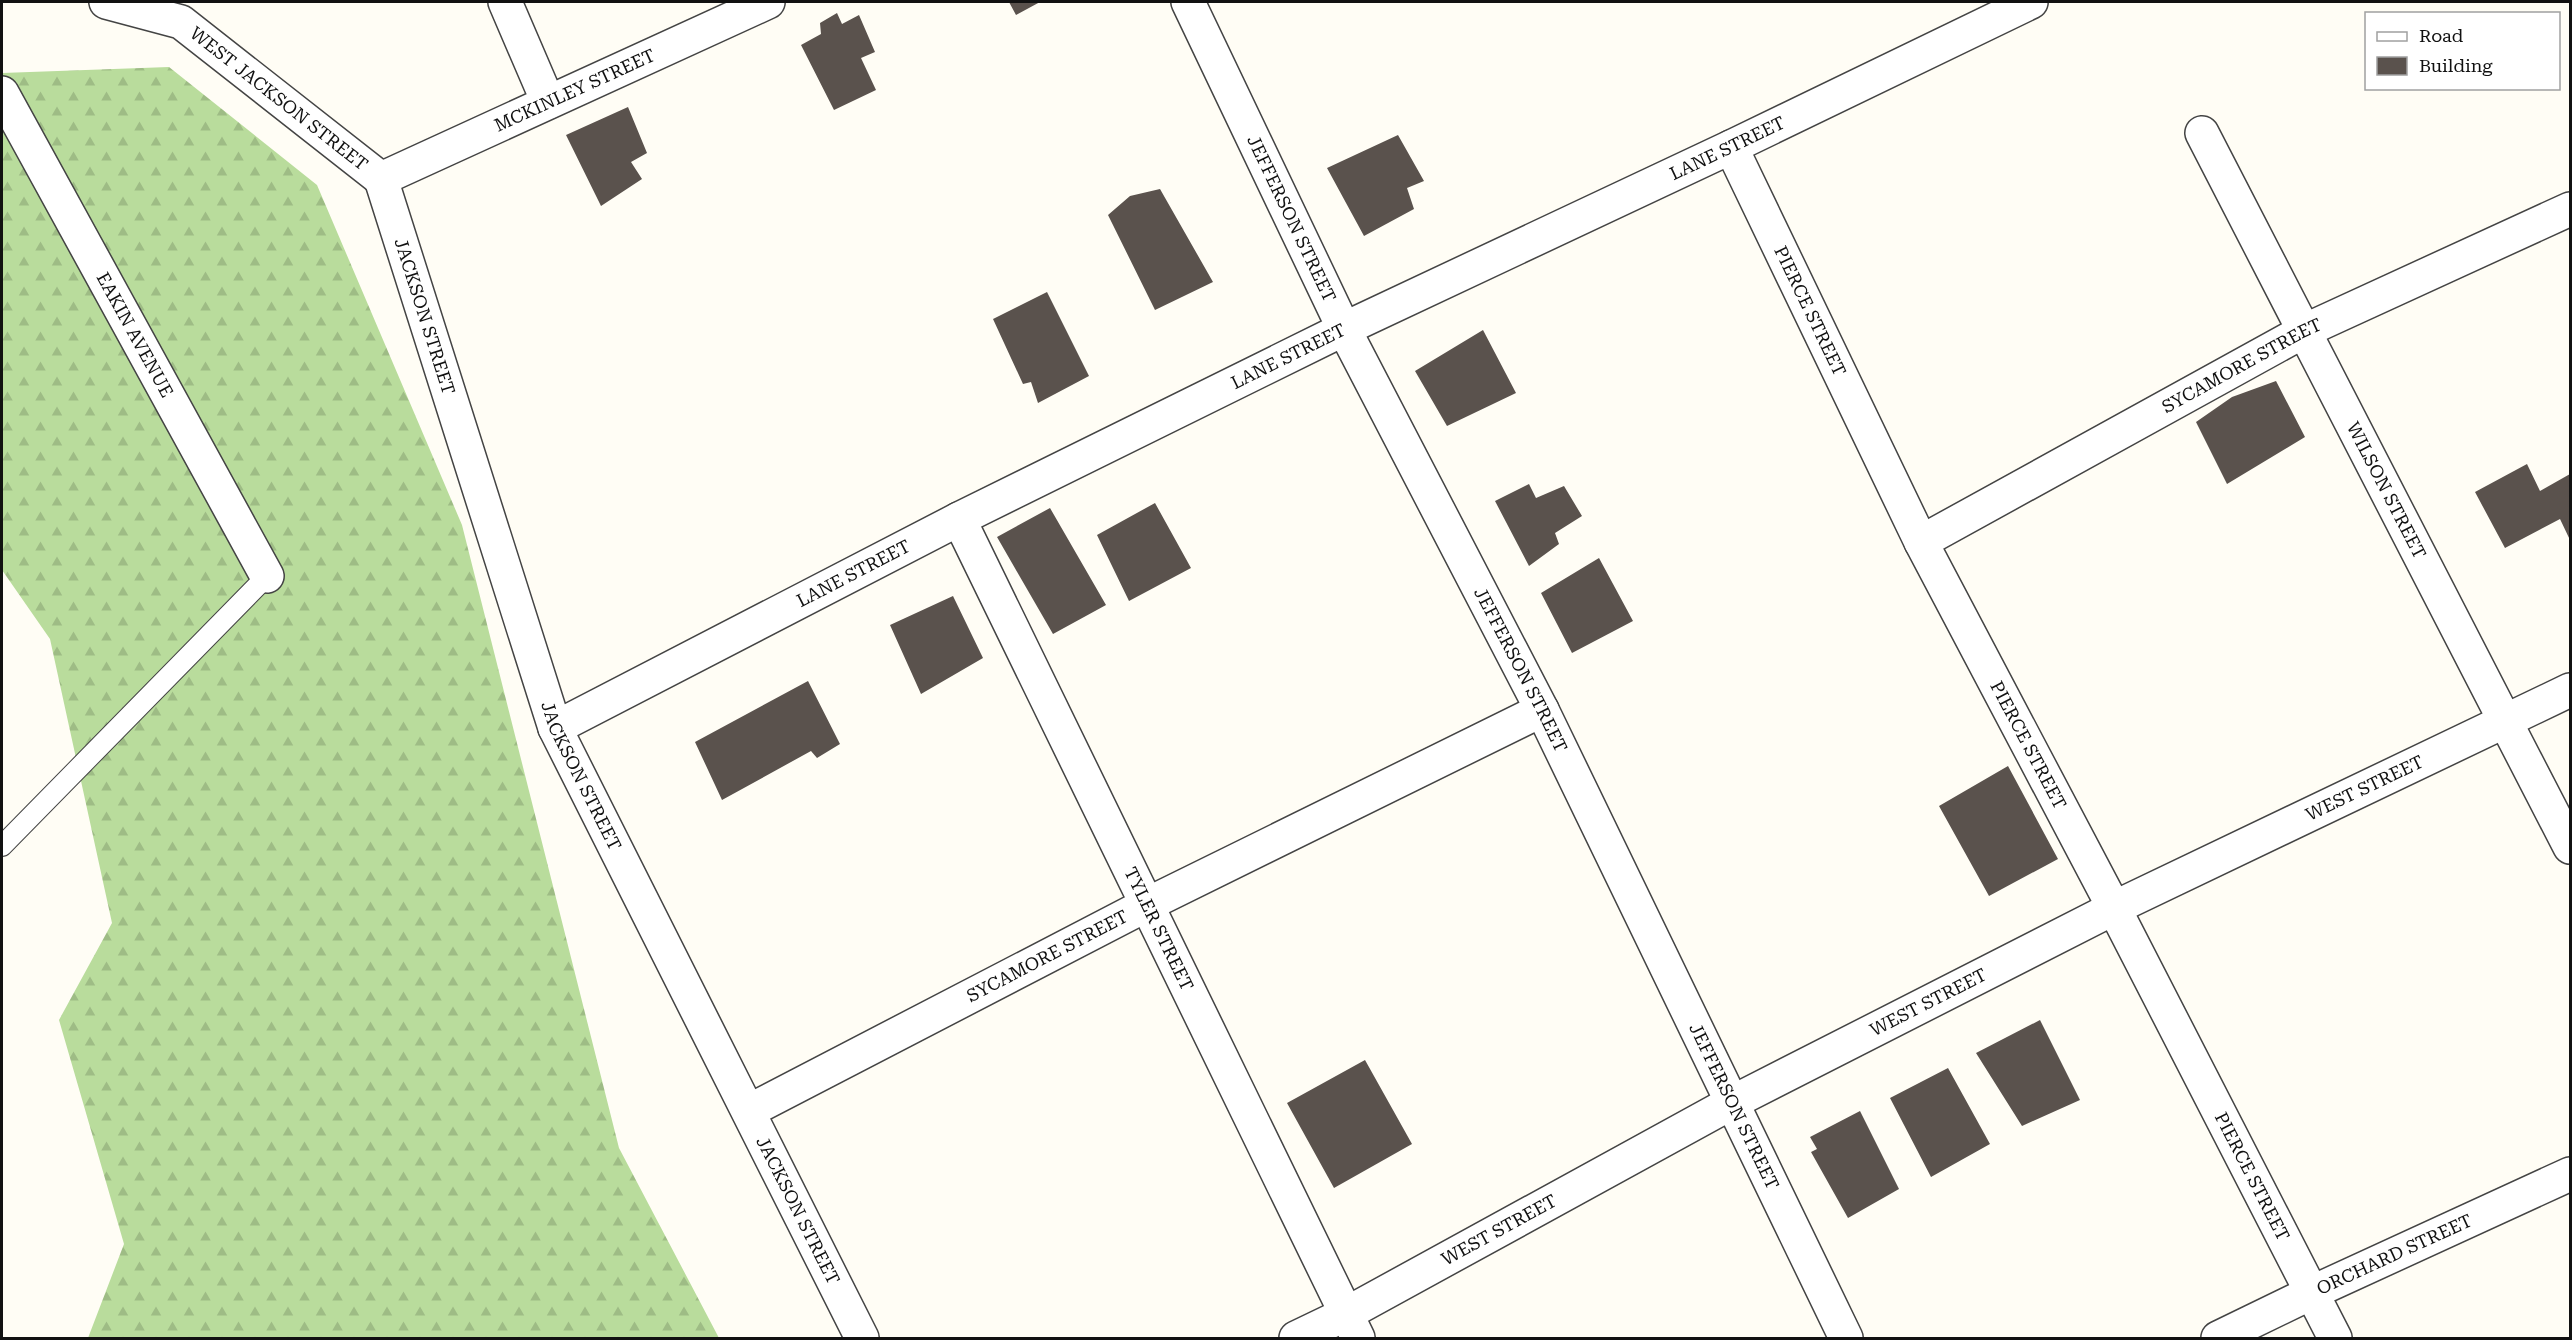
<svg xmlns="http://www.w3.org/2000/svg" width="2572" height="1340" viewBox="0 0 2572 1340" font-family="'Roboto Serif',serif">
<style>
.forest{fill:url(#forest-firs)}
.building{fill:#5a524d}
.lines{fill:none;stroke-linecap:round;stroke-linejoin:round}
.service-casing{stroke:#444;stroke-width:22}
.minor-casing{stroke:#444;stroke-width:36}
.service{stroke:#fff;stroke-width:20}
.minor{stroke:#fff;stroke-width:33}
.labels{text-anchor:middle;stroke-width:6;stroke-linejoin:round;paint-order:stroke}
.street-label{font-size:18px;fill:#111;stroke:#fff}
</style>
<defs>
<pattern id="forest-firs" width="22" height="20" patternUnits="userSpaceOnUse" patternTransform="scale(1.5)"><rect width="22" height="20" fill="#b9dc9c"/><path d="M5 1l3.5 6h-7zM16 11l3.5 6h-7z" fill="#9ebc85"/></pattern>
</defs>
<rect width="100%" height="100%" fill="#fffdf5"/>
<!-- forest -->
<path class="forest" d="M 169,67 L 317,185 L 462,525 L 619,1148 L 719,1338 L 88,1338 L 124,1244 L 59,1020 L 112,923 L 50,639 L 2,570 L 2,73 Z"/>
<!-- building -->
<path class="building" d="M 1009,2 L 1040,2 L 1016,15 Z
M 837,13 L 842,24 L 859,15 L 875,52 L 861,58 L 876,90 L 834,110 L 801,45 L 821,34 L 820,23 Z
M 628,107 L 647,153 L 631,162 L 642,179 L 601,206 L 566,135 Z
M 1398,135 L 1424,181 L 1407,188 L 1414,209 L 1364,236 L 1327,168 Z
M 1160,189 L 1213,282 L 1155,310 L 1108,215 L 1130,196 Z
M 1047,292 L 1089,376 L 1038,403 L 1031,382 L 1023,384 L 993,319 Z
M 1483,330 L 1516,393 L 1447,426 L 1415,371 Z
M 2276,381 L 2305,437 L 2227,484 L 2196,422 L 2232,397 Z
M 2527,464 L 2540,491 L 2570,474 L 2570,540 L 2560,519 L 2505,548 L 2475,492 Z
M 1529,484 L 1536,498 L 1564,486 L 1582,516 L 1555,533 L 1559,544 L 1529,566 L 1495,501 Z
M 1155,503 L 1191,568 L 1129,601 L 1097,535 Z
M 1050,508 L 1106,605 L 1053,634 L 997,537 Z
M 1599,558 L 1633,621 L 1572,653 L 1541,593 Z
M 953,596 L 983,658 L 921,694 L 890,625 Z
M 808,681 L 840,744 L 817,758 L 811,751 L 722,800 L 695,742 Z
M 2008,766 L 2058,859 L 1989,896 L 1939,806 Z
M 2040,1020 L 2080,1100 L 2022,1126 L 1976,1053 Z
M 1365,1060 L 1412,1144 L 1334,1188 L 1287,1103 Z
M 1948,1068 L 1990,1144 L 1931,1177 L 1890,1098 Z
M 1860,1111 L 1899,1189 L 1848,1218 L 1811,1152 L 1817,1149 L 1810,1137 Z"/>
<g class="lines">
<defs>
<path id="service" d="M 2,846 L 267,576"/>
<g id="minor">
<path id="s1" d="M 106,2 L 181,22 L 381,179"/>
<path d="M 505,2 L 548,102"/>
<path id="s2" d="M 1188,2 L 1344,329 L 1542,710 L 1846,1338"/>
<path id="s3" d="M 2,93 L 267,576"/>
<path id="s4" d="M 2202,133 L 2570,847"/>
<path id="s5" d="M 1731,147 L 1921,542 L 2114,908 L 2335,1338"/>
<path id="s6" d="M 381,179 L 555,728 L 862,1338"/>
<path id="s7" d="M 381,179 L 768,2"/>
<path id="s8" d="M 959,519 L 1358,1338"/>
<path id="s9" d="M 1921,542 L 2304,331 L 2570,209"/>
<path id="s10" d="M 555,728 L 959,519 L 1344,329 L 1731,147 L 2031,2"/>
<path id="s11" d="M 749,1111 L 1148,904 L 1542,710"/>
<path id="s12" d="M 1296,1338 L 1346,1314 L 1731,1103 L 2114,908 L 2570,690"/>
<path id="s13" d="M 2218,1338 L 2313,1292 L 2570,1174"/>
</g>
</defs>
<!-- service casing -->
<use href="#service" class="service-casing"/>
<!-- minor casing -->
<use href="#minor" class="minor-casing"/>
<!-- service -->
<use href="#service" class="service"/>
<!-- minor -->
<use href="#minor" class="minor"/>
</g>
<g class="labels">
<!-- street labels -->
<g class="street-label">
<text dy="6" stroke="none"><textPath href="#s7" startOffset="213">MCKINLEY STREET</textPath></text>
<text dy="6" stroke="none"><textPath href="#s1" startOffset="202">WEST JACKSON STREET</textPath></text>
<text dy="6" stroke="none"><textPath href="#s10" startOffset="1308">LANE STREET</textPath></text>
<text dy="6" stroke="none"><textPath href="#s2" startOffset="240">JEFFERSON STREET</textPath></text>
<text dy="6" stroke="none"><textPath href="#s5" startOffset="182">PIERCE STREET</textPath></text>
<text dy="6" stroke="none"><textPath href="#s6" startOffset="144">JACKSON STREET</textPath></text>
<text dy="6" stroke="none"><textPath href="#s3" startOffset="276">EAKIN AVENUE</textPath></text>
<text dy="6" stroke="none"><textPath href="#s10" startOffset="822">LANE STREET</textPath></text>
<text dy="6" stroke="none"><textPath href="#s9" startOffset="366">SYCAMORE STREET</textPath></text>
<text dy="6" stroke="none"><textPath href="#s4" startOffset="402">WILSON STREET</textPath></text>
<text dy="6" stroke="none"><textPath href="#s10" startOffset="336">LANE STREET</textPath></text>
<text dy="6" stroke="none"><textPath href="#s2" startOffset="746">JEFFERSON STREET</textPath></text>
<text dy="6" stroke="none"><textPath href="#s5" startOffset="668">PIERCE STREET</textPath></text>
<text dy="6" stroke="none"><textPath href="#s6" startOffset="630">JACKSON STREET</textPath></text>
<text dy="6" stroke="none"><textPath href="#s12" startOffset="1202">WEST STREET</textPath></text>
<text dy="6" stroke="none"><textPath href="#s8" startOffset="456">TYLER STREET</textPath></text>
<text dy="6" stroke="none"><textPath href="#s11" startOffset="336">SYCAMORE STREET</textPath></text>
<text dy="6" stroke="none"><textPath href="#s12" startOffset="716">WEST STREET</textPath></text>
<text dy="6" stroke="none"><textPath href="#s2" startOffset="1232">JEFFERSON STREET</textPath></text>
<text dy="6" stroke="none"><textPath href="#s5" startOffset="1154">PIERCE STREET</textPath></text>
<text dy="6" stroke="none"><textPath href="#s6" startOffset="1116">JACKSON STREET</textPath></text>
<text dy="6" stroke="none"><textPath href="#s12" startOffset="230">WEST STREET</textPath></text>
<text dy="6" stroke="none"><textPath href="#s13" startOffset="195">ORCHARD STREET</textPath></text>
</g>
</g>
<!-- border -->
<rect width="2572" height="1340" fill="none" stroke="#111111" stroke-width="6"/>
<!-- legend -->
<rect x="2365" y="12" width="195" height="78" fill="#ffffff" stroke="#a0a0a0" stroke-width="1.5"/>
<rect x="2377" y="32" width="30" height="9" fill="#ffffff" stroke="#a0a0a0" stroke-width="1.5"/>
<text x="2419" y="42" font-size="18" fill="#111111">Road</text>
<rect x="2377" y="57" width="30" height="18" fill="#5a524d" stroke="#a0a0a0" stroke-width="1.5"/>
<text x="2419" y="72" font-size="18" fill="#111111">Building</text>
</svg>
